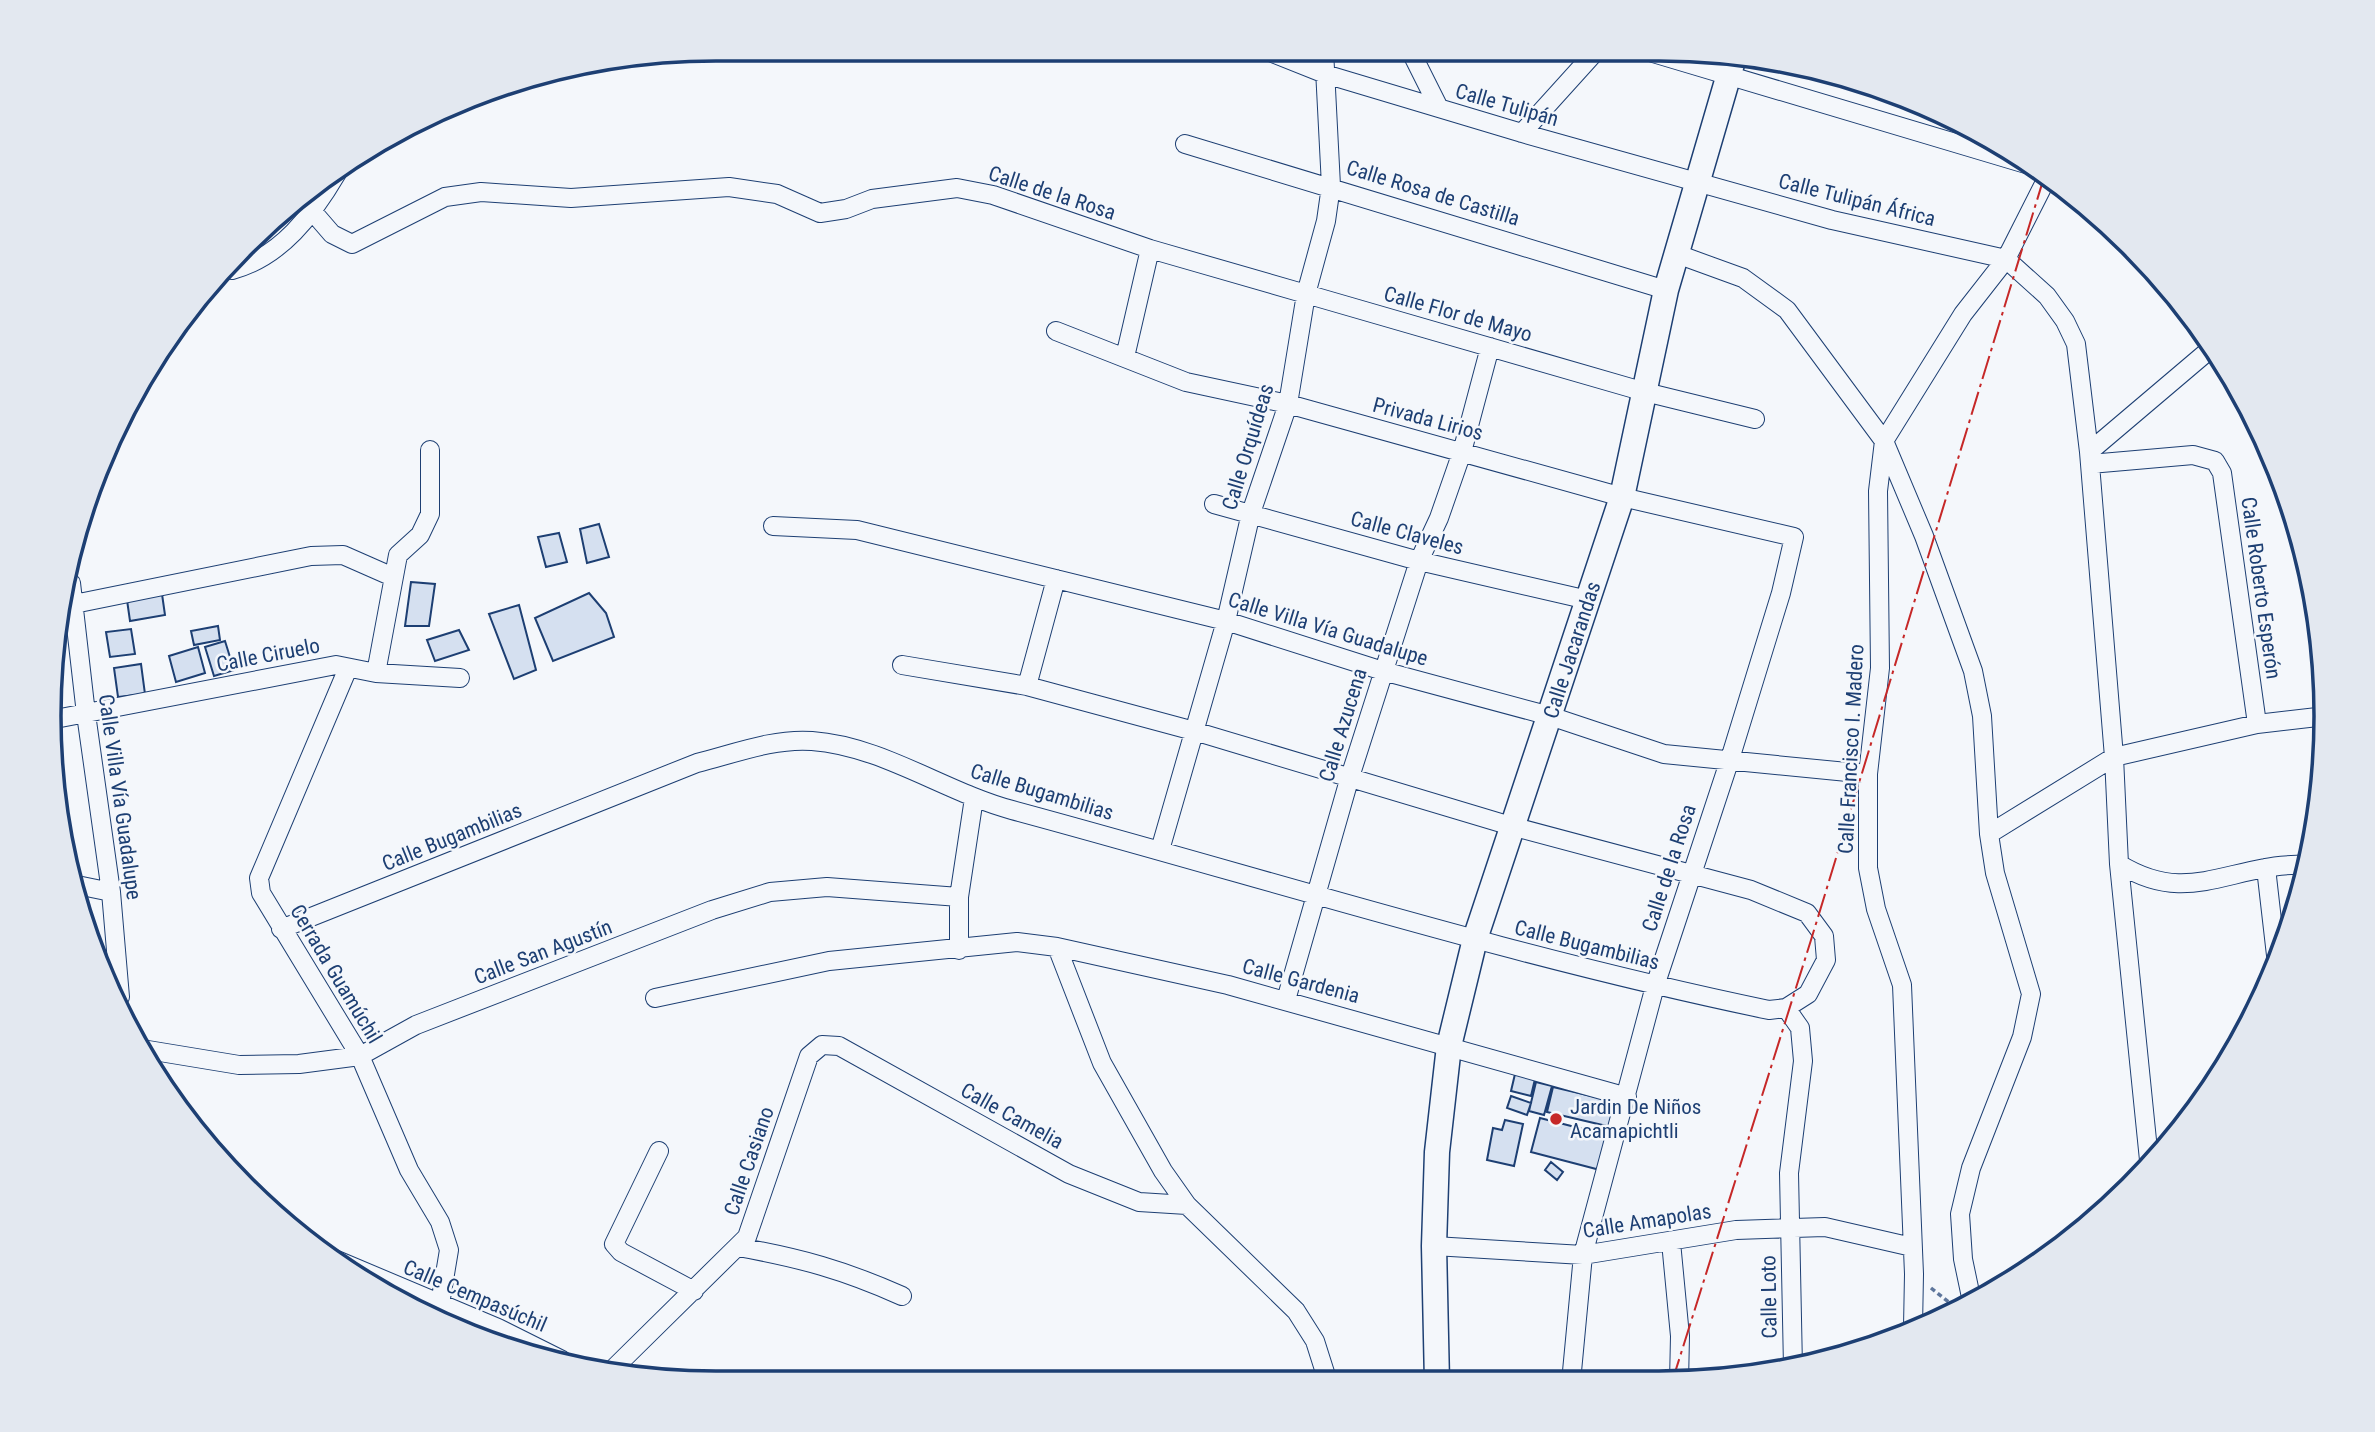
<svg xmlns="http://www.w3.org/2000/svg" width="2375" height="1432" viewBox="0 0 2375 1432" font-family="'Roboto Condensed',sans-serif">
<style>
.building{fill:#d5e0f0;stroke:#1d3f73;stroke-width:2}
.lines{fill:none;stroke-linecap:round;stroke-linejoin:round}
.street-casing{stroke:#1d3f73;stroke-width:20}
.secondary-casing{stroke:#1d3f73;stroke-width:27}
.path{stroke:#5e769c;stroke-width:3.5;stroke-dasharray:5 3.5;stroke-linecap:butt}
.street{stroke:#f4f7fb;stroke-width:18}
.secondary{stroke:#f4f7fb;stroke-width:24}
.power{stroke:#c62828;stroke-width:2;stroke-dasharray:24 5 3.5 5;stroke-linecap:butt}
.poi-dot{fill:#c62828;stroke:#f4f7fb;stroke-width:2.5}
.labels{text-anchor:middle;stroke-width:5;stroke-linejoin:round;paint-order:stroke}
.street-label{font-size:21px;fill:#1d3f73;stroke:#f4f7fb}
.poi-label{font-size:21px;fill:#1d3f73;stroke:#f4f7fb;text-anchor:start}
.rim{fill:none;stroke:#1d3f73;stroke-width:3.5}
</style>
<rect width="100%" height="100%" fill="#f4f7fb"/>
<!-- building -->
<path class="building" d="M 599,524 L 609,557 L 587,563 L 580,529 Z
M 559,533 L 567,562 L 546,567 L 538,537 Z
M 411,582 L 435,584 L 429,626 L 405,626 Z
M 589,593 L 606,613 L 614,637 L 553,661 L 535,618 Z
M 162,594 L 165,615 L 130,621 L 127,600 Z
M 519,605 L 536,670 L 514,679 L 489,614 Z
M 218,626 L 220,640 L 194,645 L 191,631 Z
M 131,629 L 135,654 L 110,657 L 106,632 Z
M 459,630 L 469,650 L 435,661 L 427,640 Z
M 225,641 L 234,670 L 214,676 L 205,647 Z
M 198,647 L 205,673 L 176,682 L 169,656 Z
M 141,664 L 145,694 L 118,697 L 114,668 Z
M 1515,1074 L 1535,1079 L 1531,1096 L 1511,1091 Z
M 1536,1082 L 1552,1086 L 1544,1115 L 1529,1111 Z
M 1553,1087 L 1617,1102 L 1611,1127 L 1547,1112 Z
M 1511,1096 L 1531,1103 L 1527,1115 L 1507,1108 Z
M 1540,1118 L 1610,1136 L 1600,1170 L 1531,1152 Z
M 1505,1120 L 1523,1124 L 1514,1166 L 1487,1160 L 1493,1128 L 1502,1130 Z
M 1551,1162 L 1563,1172 L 1557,1180 L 1545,1170 Z"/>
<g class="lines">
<defs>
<path id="street" d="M 1265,50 L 1325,74 L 1522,133 L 1832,220 L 2006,259 L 2047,296 L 2065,321 L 2076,344 L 2089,452 L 2114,757 L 2119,864 L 2149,1160
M 1410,50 L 1439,108
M 1643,50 L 2036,167
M 1522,133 L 1597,50
M 1185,144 L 1666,290
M 313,212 L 332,234 L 352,244 L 445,197 L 481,192 L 571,198 L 729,187 L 777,194 L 820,213 L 846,209 L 872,199 L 957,188 L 993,195 L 1150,249 L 1306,294 L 1645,392 L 1755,419
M 1677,254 L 1743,278 L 1787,310 L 1884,441 L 1924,536 L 1973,671 L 1982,716 L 1989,834 L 1995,873 L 2031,994 L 2022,1037 L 1971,1168 L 1960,1214 L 1963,1259 L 1972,1302
M 232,270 C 281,257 313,214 337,173
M 1056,331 L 1186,382 L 1288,404 L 1622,497 L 1794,537 L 1781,593 L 1730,759 L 1655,986 L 1583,1255 L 1571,1382
M 1125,357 L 1150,249
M 2089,452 L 2214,346
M 2090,464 L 2193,455 L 2215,461 L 2222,473 L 2257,724
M 1214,504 L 1419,561 L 1588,600
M 773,526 L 857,530 L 1226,621 L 1383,671 L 1550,716 L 1664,754 L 1868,774
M 71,583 L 86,714 L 111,892 L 120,997
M 74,604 L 311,556 L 343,555 L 393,577
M 348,668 L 259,878 L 261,893 L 360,1056 L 409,1170 L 440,1222 L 449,1250 L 440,1304
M 376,673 L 398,555 L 420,535 L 430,514 L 430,450
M 1027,686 L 1056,579
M 50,720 L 336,665 L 376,673 L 460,678
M 1989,834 L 2114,757 L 2257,724 L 2326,716
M 1160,850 L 1226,621 L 1251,513 L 1288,404 L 1306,294 L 1326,221 L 1331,186 L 1324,50
M 2119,864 C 2175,898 2207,879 2265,868 C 2279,865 2294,865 2308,864
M 2266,868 L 2277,964
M 77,885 L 111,892
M 281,929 L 697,763 C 733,754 774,738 812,741 C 882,746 945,792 1012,810 C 1264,878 1513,957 1769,1010 L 1786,1008 L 1808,994 L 1826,960 L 1824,936 L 1807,913 L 1751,890 L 1511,826 L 1194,731 L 1027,686 L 902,665
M 1057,947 L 1102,1063 L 1163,1171 L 1187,1205 L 1296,1311 L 1315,1341 L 1328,1382
M 959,950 L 959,897 L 974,798
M 655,998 L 829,961 L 1017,942 L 1057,947 L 1228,985 L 1627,1097
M 1286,1000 L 1349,780 L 1419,561 L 1439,518 L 1462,452 L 1490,347
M 1786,1008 L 1800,1028 L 1803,1061 L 1789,1173 L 1793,1367
M 148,1050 L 239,1065 L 299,1064 L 360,1056 L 416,1025 L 712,910 L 770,892 L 827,887 L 959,897
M 659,1151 L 614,1244 L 621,1252 L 694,1291
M 1671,1242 L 1680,1336 L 1679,1382
M 1434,1246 L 1583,1255 L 1736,1230 L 1825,1227 L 1912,1247
M 738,1247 C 800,1258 844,1270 902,1296
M 332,1258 L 498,1328 L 562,1360
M 1913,1327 L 1914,1274 L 1902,985 L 1876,909 L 1868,868 L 1868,774 L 1880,668 L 1878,491 L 1884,441 L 1963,314 L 2006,259 L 2048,176
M 612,1370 L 747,1237 L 809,1056 L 822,1045 L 839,1046 L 1069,1174 L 1139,1202 L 1187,1205"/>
<path id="secondary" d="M 1437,1382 L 1434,1246 L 1437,1152 L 1449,1046 L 1475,939 L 1622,497 L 1666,290 L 1734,57"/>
</defs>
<!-- street casing -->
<use href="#street" class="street-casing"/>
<!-- secondary casing -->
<use href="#secondary" class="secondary-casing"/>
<!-- path -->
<path class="path" d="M 2234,1031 L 2244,1030
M 1931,1288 L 1955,1307"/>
<!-- street -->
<use href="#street" class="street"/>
<!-- secondary -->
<use href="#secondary" class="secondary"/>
<!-- power -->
<path class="power" d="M 1672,1382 L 1811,940 L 2045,174"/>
</g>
<!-- markers -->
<circle class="poi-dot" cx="1556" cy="1119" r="7"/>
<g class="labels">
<!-- street labels -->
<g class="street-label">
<text transform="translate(1507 105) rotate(16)" y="7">Calle Tulipán</text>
<text transform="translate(1052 193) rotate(18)" y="7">Calle de la Rosa</text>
<text transform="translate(1433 193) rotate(17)" y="7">Calle Rosa de Castilla</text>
<text transform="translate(1857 200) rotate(14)" y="7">Calle Tulipán África</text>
<text transform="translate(1458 314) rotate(16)" y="7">Calle Flor de Mayo</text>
<text transform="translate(1428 419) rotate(15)" y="7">Privada Lirios</text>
<text transform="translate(1248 447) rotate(-73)" y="7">Calle Orquídeas</text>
<text transform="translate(1407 533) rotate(15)" y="7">Calle Claveles</text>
<text transform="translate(2261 588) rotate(82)" y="7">Calle Roberto Esperón</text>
<text transform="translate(1328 629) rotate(17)" y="7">Calle Villa Vía Guadalupe</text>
<text transform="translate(1572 650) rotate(-72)" y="7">Calle Jacarandas</text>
<text transform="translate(268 655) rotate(-11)" y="7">Calle Ciruelo</text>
<text transform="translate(1343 725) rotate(-73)" y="7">Calle Azucena</text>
<text transform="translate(1851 749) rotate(-87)" y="7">Calle Francisco I. Madero</text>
<text transform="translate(1042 792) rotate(17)" y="7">Calle Bugambilias</text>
<text transform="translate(120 797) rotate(82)" y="7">Calle Villa Vía Guadalupe</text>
<text transform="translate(452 837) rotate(-22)" y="7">Calle Bugambilias</text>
<text transform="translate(1669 868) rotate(-72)" y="7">Calle de la Rosa</text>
<text transform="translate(1587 945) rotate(14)" y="7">Calle Bugambilias</text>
<text transform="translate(543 952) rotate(-21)" y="7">Calle San Agustín</text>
<text transform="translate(336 974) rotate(59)" y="7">Cerrada Guamúchil</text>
<text transform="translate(1301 981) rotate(15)" y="7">Calle Gardenia</text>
<text transform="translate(1012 1116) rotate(29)" y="7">Calle Camelia</text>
<text transform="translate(749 1161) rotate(-71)" y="7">Calle Casiano</text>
<text transform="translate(1647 1221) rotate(-9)" y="7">Calle Amapolas</text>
<text transform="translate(475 1296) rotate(23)" y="7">Calle Cempasúchil</text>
<text transform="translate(1769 1297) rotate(-91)" y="7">Calle Loto</text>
</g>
<!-- poi labels -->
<g class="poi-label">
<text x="1570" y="1114">Jardin De Niños<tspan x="1570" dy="24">Acamapichtli</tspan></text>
</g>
</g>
<!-- crop -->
<path d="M0 0H2375V1432H0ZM716 61H1659A655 655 0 0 1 2314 716V716A655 655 0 0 1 1659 1371H716A655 655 0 0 1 61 716V716A655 655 0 0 1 716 61Z" fill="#e3e8f0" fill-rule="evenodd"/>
<path class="rim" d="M716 61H1659A655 655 0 0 1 2314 716V716A655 655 0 0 1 1659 1371H716A655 655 0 0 1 61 716V716A655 655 0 0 1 716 61Z"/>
</svg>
